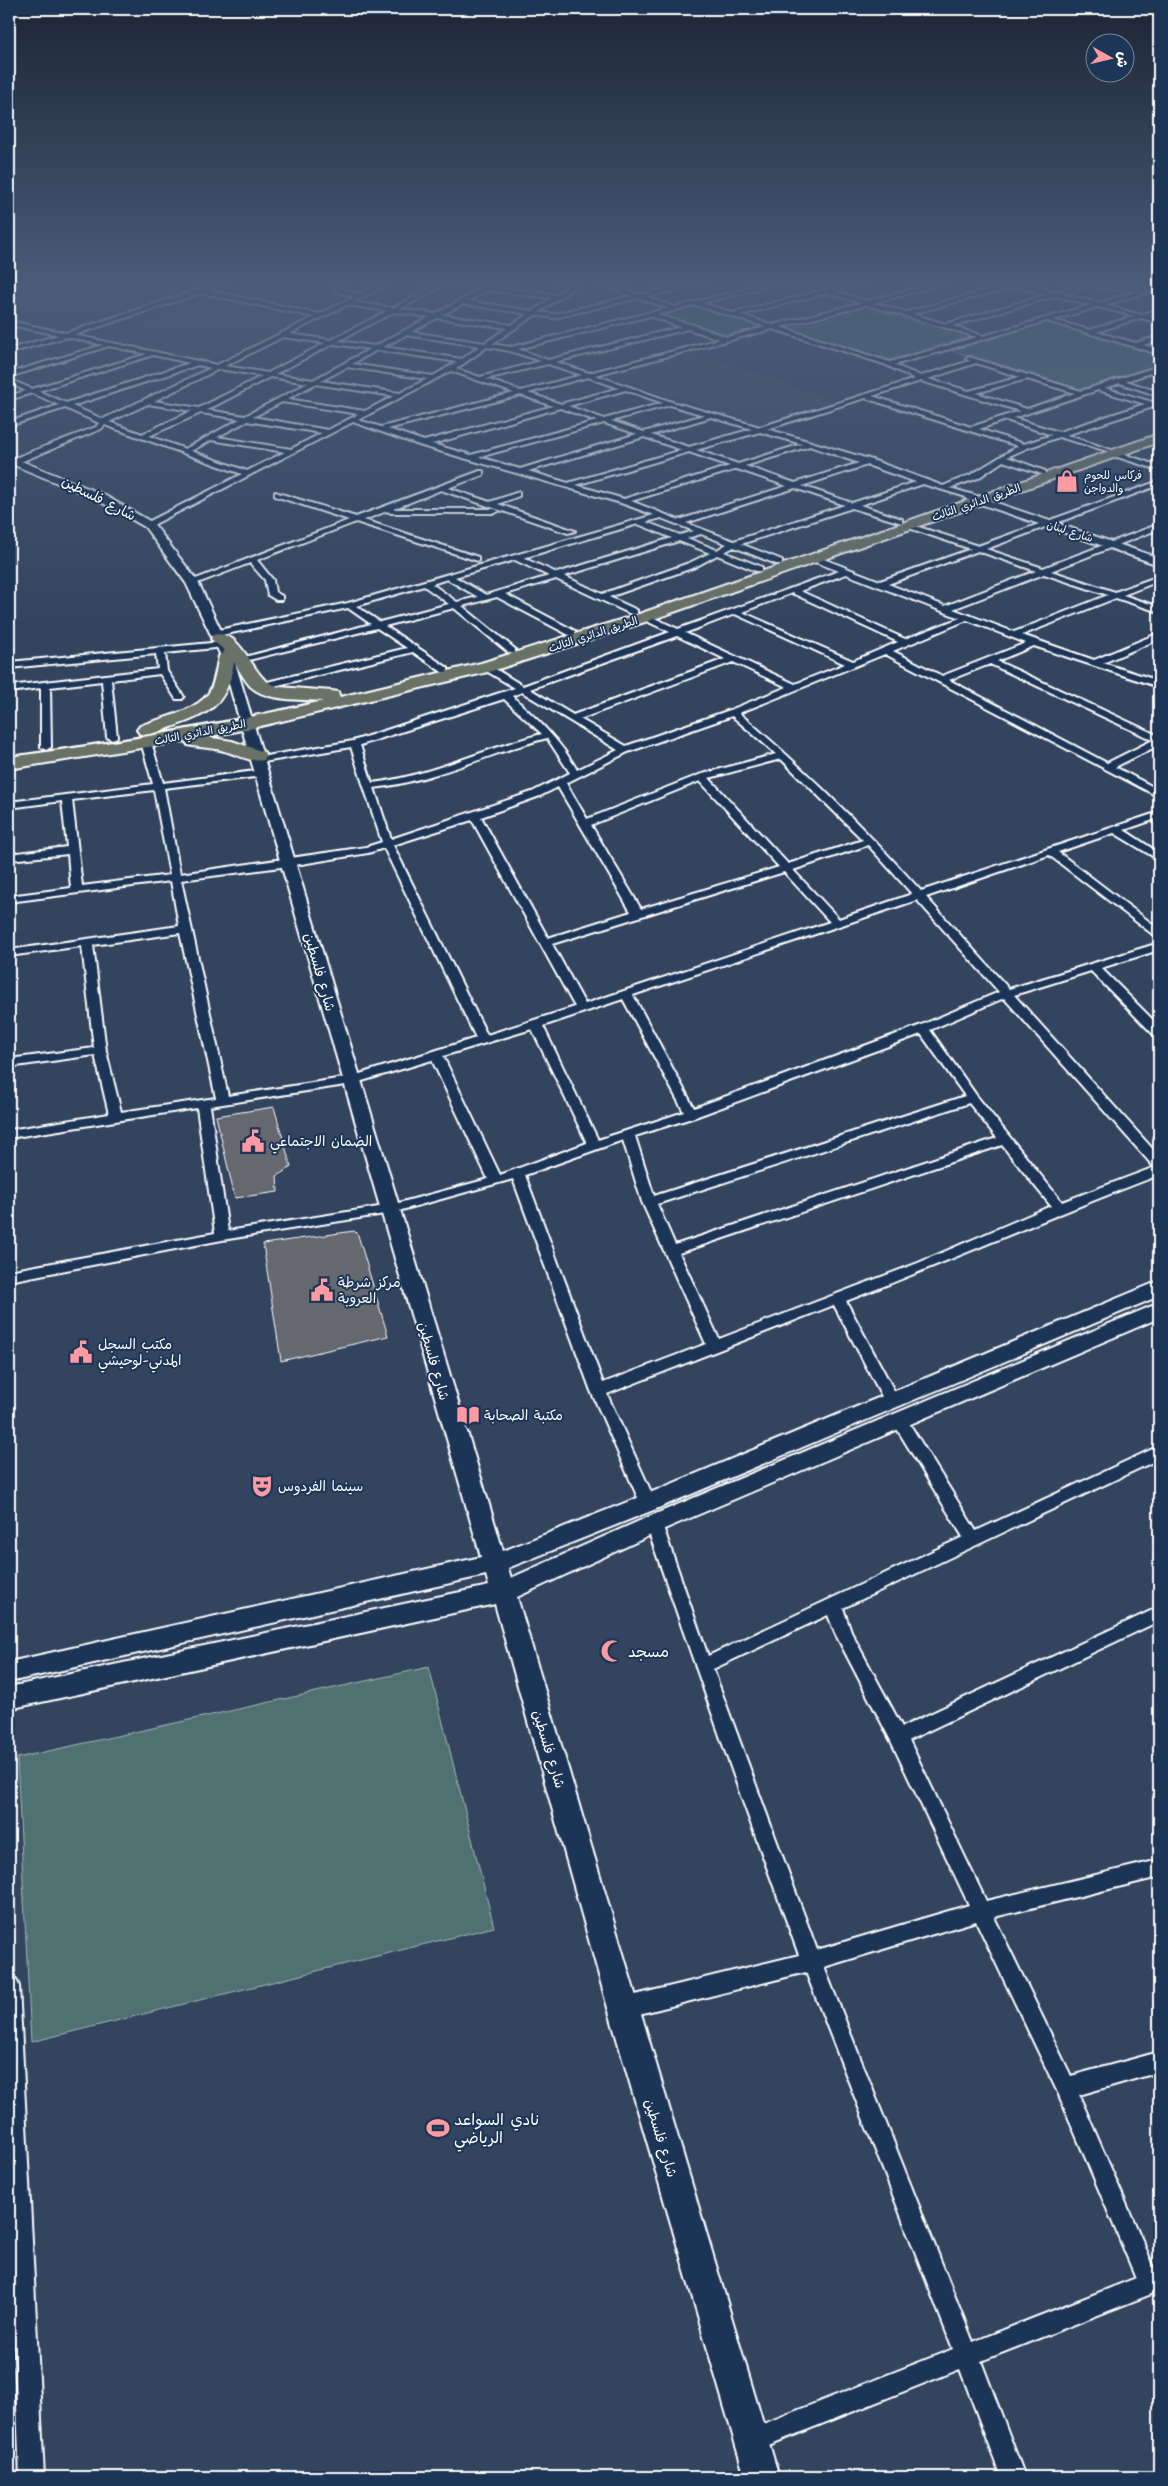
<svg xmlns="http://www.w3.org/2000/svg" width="1168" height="2486" viewBox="0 0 1168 2486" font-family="Kalam,'Playpen Sans Arabic',sans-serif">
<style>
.built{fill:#424e63}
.green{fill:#4f7172;stroke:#a7b8b8}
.building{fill:#65676e;stroke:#fff}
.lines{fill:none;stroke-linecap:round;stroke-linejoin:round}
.street-casing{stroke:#fff;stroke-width:4}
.secondary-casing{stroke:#fff;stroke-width:4}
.highway-casing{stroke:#fff;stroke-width:4}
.street{fill:#1d3557;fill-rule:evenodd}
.secondary{fill:#1d3557;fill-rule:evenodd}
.highway{fill:#697266;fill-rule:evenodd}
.labels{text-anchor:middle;stroke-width:4;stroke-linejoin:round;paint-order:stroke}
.far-poi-label{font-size:11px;fill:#fff;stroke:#1d3557;text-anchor:start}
.far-street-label{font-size:11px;fill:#fff;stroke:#1d3557}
.street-label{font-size:14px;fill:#fff;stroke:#1d3557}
.poi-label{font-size:14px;fill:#fff;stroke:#1d3557;text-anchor:start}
.near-poi-label{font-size:16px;fill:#fff;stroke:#1d3557;text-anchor:start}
</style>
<rect width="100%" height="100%" fill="#33445e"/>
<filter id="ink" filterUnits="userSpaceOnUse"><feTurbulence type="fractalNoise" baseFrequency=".02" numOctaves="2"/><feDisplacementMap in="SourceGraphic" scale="10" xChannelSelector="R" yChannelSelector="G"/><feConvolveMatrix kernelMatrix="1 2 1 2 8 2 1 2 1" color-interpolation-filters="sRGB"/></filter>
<g filter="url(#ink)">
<!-- built -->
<path class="built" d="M 211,300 L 304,321 L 241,352 L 229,350 L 206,361 L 104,337 Z
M 694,351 L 836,401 L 764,426 L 604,375 Z"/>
<!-- green -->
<path class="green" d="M 695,303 L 772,329 L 728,340 L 652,315 Z
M 869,309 L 968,339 L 890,361 L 789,329 Z
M 1047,321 L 1159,354 L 1159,365 L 1084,391 L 949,350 Z
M 429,1667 L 494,1927 L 31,2042 L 17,1758 Z"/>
<!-- building -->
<path class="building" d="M 274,1107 L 291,1167 L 277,1176 L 278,1192 L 235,1198 L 216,1116 Z
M 354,1231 L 358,1235 L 388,1336 L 281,1361 L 263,1244 Z"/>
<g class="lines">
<defs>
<path id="street" d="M 225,281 L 233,281 L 207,290 L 319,314 L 355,297 L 336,291 L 333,286 L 335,281 L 341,281 L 340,289 L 360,294 L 387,281 L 394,281 L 353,302 L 393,308 L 439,284 L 424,281 L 452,281 L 486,287 L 497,281 L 504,281 L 493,287 L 556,295 L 572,284 L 555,281 L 584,281 L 539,312 L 554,314 L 633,296 L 590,281 L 608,284 L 633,281 L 614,286 L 639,295 L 700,281 L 710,281 L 646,297 L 675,307 L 778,281 L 788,281 L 702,303 L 733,313 L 821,291 L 791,281 C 804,281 814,287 826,289 C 840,290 856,281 870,281 L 834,291 L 867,301 L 945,281 L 954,281 L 874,303 L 906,312 L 1010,284 L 1002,281 L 1011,281 L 1055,292 L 1093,281 L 1095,284 L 1062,294 L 1098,303 L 1151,288 L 1153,291 L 1104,305 L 1141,315 L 1159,309 L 1159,313 L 1148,316 L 1159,319 L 1159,323 L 1141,318 L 1096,332 L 1136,343 L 1159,336 L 1159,340 L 1143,345 L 1159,350 L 1159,354 L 1047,321 L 894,365 L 921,376 L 970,361 L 966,359 L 969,357 L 1081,391 L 1159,366 L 1159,370 L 1126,381 L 1159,392 L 1159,396 L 1120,383 L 1105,388 L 1152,402 L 1159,400 L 1156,406 L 1066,435 L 1159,466 L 1159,470 L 1111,455 L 1111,452 L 1059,437 L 1027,448 L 1007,457 L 1045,471 L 1045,475 L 1003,461 L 978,478 L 950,488 L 973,495 L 973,499 L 923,484 L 860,505 L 902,519 L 902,523 L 852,508 L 741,544 L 782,560 L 782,564 L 776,564 L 734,547 L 724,552 L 762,567 L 762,571 L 756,571 L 717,555 L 695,567 L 609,597 L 637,610 L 637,614 L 631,614 L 556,579 L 505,594 L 575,631 L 575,635 L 569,635 L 497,597 L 462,606 L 515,649 L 515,653 L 509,653 L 454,608 L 385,626 L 448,668 L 448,672 L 442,672 L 413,652 L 262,689 L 259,688 L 259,684 L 407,648 L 377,628 L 241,662 L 237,659 L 371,624 L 348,608 L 217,636 L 213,633 L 214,631 L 348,603 L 654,515 L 621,503 L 422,446 L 353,422 L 149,527 L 146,527 L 146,523 L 242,474 L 105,425 L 101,429 L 18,463 L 12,463 L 12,459 L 96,427 L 99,423 L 65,408 L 9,426 L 9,422 L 59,405 L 32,393 L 9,400 L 9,396 L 26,391 L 9,383 L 9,379 L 32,389 L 147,354 L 109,346 L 9,377 L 9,373 L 103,345 L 67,337 L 9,353 L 9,349 L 59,335 L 9,325 L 9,321 L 66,333 ZM 446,285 L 481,289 L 435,314 L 400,309 ZM 1017,286 L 1049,294 L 946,324 L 912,314 ZM 488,290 L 552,298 L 533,311 L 468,301 ZM 201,293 L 314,317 L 217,365 L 74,335 ZM 827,293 L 861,303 L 773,325 L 740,315 ZM 1055,296 L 1091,305 L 983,336 L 952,326 ZM 639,298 L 668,308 L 511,347 L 492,344 L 535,315 L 554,318 ZM 463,304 L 528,314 L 512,325 L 442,315 ZM 347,305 L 387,311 L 331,340 L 289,334 ZM 695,305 L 766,327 L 727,337 L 693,325 L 657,315 ZM 867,305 L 977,337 L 890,362 L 780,327 ZM 1098,307 L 1135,316 L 1090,330 L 1053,320 ZM 394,312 L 430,317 L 375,346 L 338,341 ZM 650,316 L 681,327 L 548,360 L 518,349 ZM 437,318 L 507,328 L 485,343 L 411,332 ZM 688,329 L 720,339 L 589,373 L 555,362 ZM 773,329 L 884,364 L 915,379 L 760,427 L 672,402 L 595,375 ZM 406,335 L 480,346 L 462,359 L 383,347 ZM 283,337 L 325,343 L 268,373 L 225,366 ZM 333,344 L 370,349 L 313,380 L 275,374 ZM 487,347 L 510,351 L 541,361 L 480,377 L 456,369 ZM 377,350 L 457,362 L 433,376 L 352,364 ZM 153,355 L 190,363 L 66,403 L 38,391 ZM 976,363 L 1020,377 L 969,391 L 928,379 ZM 548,364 L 582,375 L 521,391 L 486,379 ZM 198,365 L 211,368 L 103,419 L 72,406 ZM 347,367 L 427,379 L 400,393 L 321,381 ZM 219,369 L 262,376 L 199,408 L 154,401 ZM 451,371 L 514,393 L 381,427 L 358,420 ZM 270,377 L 308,383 L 245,416 L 207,410 ZM 588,377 L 619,388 L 561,404 L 528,393 ZM 1027,379 L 1075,393 L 1027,409 L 976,393 ZM 921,381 L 1020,411 L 971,427 L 872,396 ZM 315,384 L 394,396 L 365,411 L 287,399 ZM 626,390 L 663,403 L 604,419 L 568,406 ZM 1098,390 L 1145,404 L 1059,432 L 1013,418 ZM 521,395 L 553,406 L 424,441 L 388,429 ZM 865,398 L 1018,446 L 972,474 L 943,486 L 872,460 L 767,429 ZM 282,402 L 359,414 L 328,430 L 253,417 ZM 148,404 L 192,411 L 142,434 L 109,422 ZM 670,405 L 704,415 L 644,432 L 611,421 ZM 560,408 L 597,421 L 471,455 L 432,444 ZM 201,413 L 240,419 L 185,449 L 149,436 ZM 711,417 L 752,429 L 689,447 L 651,435 ZM 1006,420 L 1052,435 L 1024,444 L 979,429 ZM 247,421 L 322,433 L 291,449 L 217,437 ZM 604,423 L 637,434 L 520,469 L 479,457 ZM 760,432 L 802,444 L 738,464 L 696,450 ZM 644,437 L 682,450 L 568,483 L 528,471 ZM 211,440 L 285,452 L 247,471 L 191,451 ZM 810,446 L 859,463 L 795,483 L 745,466 ZM 689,452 L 730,466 L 624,499 L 576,485 ZM 867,465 L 916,482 L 852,503 L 802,486 ZM 737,469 L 787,486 L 679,520 L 631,501 ZM 795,488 L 845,505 L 734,541 L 686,523 ZM 661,518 L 694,531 L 680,535 L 646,522 ZM 638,524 L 672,538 L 557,573 L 523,558 ZM 701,534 L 727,544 L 717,550 L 687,538 ZM 679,541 L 710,553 L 689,563 L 602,594 L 564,576 ZM 515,560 L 549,576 L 486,595 L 455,577 ZM 447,579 L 478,597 L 457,602 L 432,584 ZM 424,586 L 449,604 L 380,622 L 356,606 Z
M 480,471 L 483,471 L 483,475 L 448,488 L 490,502 L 519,492 L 519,496 L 498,504 L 575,531 L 568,533 L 441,490 L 393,509 L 495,509 L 499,511 L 495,513 L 391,513 L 387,511 L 364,520 L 478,557 L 478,561 L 356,522 L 257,560 L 273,580 L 275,592 L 282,596 L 282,600 L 276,600 L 268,595 L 265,580 L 250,563 L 195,584 L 188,582 L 349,520 L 275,496 L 275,492 L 356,517 Z
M 1159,481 L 1159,485 L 986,549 L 1043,568 L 1159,524 L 1159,529 L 1051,571 L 1115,592 L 1159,576 L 1159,581 L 1123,595 L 1159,607 L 1159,612 L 1116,598 L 1022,635 L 1094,660 L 1159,633 L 1159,639 L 1103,663 L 1159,681 L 1159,687 L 1034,646 L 997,661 L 1159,736 L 1159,745 L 1115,767 L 1159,790 L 1159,797 L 885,654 L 739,713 C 804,768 864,828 921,891 L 1159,812 L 1159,818 L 1124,830 L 1159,853 L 1159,860 L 1114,833 L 1058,852 L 1159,929 L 1159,937 L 1155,936 L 1049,855 L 926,897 L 1009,989 L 1159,943 L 1159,950 L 1101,968 L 1159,1026 L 1159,1037 L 1155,1036 L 1091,971 L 1014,995 L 1159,1156 L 1159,1175 C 1054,1215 951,1260 846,1301 L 899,1400 L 896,1404 L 886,1404 L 834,1305 L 607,1394 L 656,1503 L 654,1507 L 648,1509 L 642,1507 L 591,1391 L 513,1179 L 391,1213 L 222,1240 L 9,1281 L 9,1271 L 215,1233 L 197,1108 L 9,1138 L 9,1130 L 109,1114 L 95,1055 L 9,1067 L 9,1059 L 94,1048 L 82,946 L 9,956 L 9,950 L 179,926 L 171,881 L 9,902 L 9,896 L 71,888 L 68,854 L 9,860 L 9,854 L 67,847 L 62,801 L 9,808 L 9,802 L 153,784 L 141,742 L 146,739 L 151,742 L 163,783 L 263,770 L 268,773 L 263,776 L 164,788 L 180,874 L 366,847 L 382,842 L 351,747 L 258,763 L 255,762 L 255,758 L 353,741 L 515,688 L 483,669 L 483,665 L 489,665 L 523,686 L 670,632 L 642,619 L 642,615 L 648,615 L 678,629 L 839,571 L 810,560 L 810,556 L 816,556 L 880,581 L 971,549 L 906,527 L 906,523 L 978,546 ZM 978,551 L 1036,571 L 945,606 L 888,584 ZM 846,574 L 960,618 L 905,639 L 800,591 ZM 1044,574 L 1108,595 L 1014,632 L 953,609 ZM 792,593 L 898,642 L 853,661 L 742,612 ZM 735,614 L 845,664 L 795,684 L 685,633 ZM 967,620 L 1026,643 L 942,676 L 893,651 ZM 677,636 L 725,659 L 573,715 L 530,689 ZM 733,662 L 787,687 L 730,710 L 626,746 L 580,719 ZM 990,664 L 1153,740 L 1107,763 L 949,680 ZM 522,692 L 618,750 L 577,770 C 560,740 537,719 512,696 ZM 504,699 L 542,734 C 485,748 431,776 372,783 L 360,745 ZM 732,716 L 776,754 L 699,775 L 587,819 L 566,783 L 628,752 ZM 547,738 L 570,773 L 532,792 L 391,839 L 374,788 C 434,781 489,753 547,738 ZM 781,759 L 863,840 L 788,864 L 709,778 ZM 700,781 L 779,867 L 641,909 L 591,825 ZM 558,787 L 631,912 L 548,938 L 481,817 L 540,796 ZM 154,790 L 170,875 L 82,886 L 72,800 ZM 472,820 L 575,1007 L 487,1035 L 393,845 ZM 868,845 L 912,894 L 839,919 L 793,870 ZM 384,848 L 476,1038 L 350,1077 L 228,1096 L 181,880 L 289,866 L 368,853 ZM 784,872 L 830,922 L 585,1004 L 552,944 ZM 917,900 L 999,992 L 919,1026 L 694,1108 L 633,995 ZM 180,933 L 216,1098 L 121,1112 L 106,1051 L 93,945 ZM 1004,998 L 1154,1167 L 1155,1167 L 1062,1202 L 976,1095 L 930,1030 ZM 623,999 L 684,1112 L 598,1140 L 543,1026 ZM 532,1029 L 587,1143 L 500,1175 L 443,1056 ZM 921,1034 L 965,1096 L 654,1196 L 635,1136 L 695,1117 ZM 432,1060 L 488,1179 L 391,1205 L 228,1231 L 210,1106 L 352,1084 ZM 969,1103 L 997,1138 L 675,1245 L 657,1204 ZM 623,1140 L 642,1202 L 706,1344 L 603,1383 L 525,1175 ZM 1002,1145 L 1051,1206 L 918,1263 L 719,1339 L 679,1253 Z
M 222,642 L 225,643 L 225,647 L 165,653 L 167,671 L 184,697 L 182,699 L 176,699 L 160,674 L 111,680 L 117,737 L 112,740 L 107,737 L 102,681 L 50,687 L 51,747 L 46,750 L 41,747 L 41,688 L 9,692 L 9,686 L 158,669 L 156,654 L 9,668 L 9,662 Z
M 899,1413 L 904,1415 L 976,1531 L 1159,1446 L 1159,1459 L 843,1608 L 851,1632 L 902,1727 L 1159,1607 L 1159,1621 L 909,1740 L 986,1901 L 1159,1860 L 1159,1877 L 994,1917 L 1071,2076 L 1159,2052 L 1159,2072 L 1079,2095 L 1155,2270 L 1159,2269 L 1159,2291 L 981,2361 L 1025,2477 L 1001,2477 L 960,2369 L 751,2452 L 743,2448 L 739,2440 L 743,2432 L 953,2349 L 806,1972 L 623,2018 L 616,2015 L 613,2008 L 616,2001 L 623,1998 L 799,1955 L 742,1799 L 646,1524 L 648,1520 L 654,1518 L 660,1520 L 662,1524 L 708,1656 L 963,1537 L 891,1419 L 894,1415 ZM 828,1615 L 835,1633 L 891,1741 L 969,1905 L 817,1950 L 713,1669 ZM 976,1921 L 1059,2095 L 1136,2278 L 973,2342 L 824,1967 Z
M 9,1977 L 16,1979 L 19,1986 L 44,2477 L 20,2477 L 9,2214 Z"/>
<path id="secondary" d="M 9,456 L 102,494 L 153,523 L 198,582 L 233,656 L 503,1551 L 640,1497 L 1159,1281 L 1159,1296 L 656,1509 L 508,1568 L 511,1578 L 646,1518 L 1159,1303 L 1159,1318 L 662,1530 L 517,1597 L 779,2477 L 745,2477 L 608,2008 L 495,1604 L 9,1709 L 9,1687 L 489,1586 L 486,1575 L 9,1682 L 9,1662 L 481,1557 L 221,656 L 186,583 L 145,527 L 94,498 L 9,463 Z
M 970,494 L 1159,558 L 1159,565 L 966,499 L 965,497 Z"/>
<path id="highway" d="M 1065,281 L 1099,281 L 1159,288 L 1159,294 L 1070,284 Z
M 1159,434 L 1159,442 L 651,620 L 492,671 L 248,729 L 206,737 L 232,741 L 264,752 L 266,756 L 264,760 C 250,763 237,754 224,751 C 212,747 200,748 188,745 L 185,741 L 9,769 L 9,757 C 115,743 219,725 323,701 C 301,699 267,702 250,686 C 244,679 239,670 234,662 C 227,706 209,714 169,728 C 159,731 150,736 140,734 L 137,730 L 140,726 C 160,718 193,713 208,694 C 215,684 216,668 219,656 L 225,651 L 211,639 L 213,635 C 237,629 249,663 262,677 C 266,682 273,685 279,687 L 332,691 L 338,692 L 340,697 L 481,663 L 639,614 Z"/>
</defs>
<!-- street casing -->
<use href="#street" class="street-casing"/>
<!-- secondary casing -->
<use href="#secondary" class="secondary-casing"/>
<!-- highway casing -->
<use href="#highway" class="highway-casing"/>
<!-- street -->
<use href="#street" class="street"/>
<!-- secondary -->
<use href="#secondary" class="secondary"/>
<!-- highway -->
<use href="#highway" class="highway"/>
</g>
</g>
<!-- sky -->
<linearGradient id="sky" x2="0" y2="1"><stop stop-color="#1c2534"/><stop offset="0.45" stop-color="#4a5c79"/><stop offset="1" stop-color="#4a5c79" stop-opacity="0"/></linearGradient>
<rect width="1168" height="629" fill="url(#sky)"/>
<!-- icons -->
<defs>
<symbol id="shop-bare" viewBox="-9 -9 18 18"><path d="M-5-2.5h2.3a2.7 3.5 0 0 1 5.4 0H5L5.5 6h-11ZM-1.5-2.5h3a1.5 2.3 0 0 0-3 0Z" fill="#ff9aa2" stroke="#1d3557" stroke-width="2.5" paint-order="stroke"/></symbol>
<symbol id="civic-bare" viewBox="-9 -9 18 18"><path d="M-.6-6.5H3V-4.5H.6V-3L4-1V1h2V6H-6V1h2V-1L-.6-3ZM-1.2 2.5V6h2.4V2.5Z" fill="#ff9aa2" stroke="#1d3557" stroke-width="2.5" paint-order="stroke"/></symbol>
<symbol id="library-bare" viewBox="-9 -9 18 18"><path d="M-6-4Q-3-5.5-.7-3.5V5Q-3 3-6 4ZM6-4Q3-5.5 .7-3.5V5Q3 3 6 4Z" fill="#ff9aa2" stroke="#1d3557" stroke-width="2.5" paint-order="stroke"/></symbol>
<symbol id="theatre-bare" viewBox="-9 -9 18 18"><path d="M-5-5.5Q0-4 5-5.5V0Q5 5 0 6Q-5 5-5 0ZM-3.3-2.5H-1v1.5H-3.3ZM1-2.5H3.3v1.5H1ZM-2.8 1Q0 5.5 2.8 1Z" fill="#ff9aa2" stroke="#1d3557" stroke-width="2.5" paint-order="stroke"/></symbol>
<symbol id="mosque-bare" viewBox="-9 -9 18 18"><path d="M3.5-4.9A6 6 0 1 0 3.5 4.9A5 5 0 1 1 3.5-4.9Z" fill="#ff9aa2" stroke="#1d3557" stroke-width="2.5" paint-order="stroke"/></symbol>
<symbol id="stadium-bare" viewBox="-9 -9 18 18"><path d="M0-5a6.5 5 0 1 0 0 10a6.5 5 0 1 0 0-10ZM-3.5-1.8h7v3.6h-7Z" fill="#ff9aa2" stroke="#1d3557" stroke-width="2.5" paint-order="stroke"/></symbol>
</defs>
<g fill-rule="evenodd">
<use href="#shop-bare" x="1051" y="465" width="32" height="32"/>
<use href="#civic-bare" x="237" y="1125" width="32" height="32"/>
<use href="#civic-bare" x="306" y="1274" width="32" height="32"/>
<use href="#civic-bare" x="65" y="1336" width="32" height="32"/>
<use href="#library-bare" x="452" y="1399" width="32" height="32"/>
<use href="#theatre-bare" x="246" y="1470" width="32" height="32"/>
<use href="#mosque-bare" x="596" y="1635" width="32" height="32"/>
<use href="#stadium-bare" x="422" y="2112" width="32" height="32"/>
</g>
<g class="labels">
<!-- far-poi labels -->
<g class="far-poi-label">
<text x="1084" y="479">فركاس للحوم<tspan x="1084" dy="13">والدواجن</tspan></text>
</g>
<!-- far-street labels -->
<g class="far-street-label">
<text transform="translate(976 502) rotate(-19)" y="4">الطريق الدائري الثالث</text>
<text transform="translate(1070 531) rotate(18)" y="4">شارع لبنان</text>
<text transform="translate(593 634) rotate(-18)" y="4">الطريق الدائري الثالث</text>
<text transform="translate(200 732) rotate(-11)" y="4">الطريق الدائري الثالث</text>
</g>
<!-- street labels -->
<g class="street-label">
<text transform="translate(99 498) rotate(27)" y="5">شارع فلسطين</text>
<text transform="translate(320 972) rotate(74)" y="5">شارع فلسطين</text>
<text transform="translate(434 1361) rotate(74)" y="5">شارع فلسطين</text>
<text transform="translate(549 1749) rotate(73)" y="5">شارع فلسطين</text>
<text transform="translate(661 2138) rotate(73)" y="5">شارع فلسطين</text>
</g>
<!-- poi labels -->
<g class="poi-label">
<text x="270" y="1146">الضمان الاجتماعي</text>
<text x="338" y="1287">مركز شرطة<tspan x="338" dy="16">العروبة</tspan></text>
<text x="98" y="1349">مكتب السجل<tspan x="98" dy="16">المدني-لوحيشي</tspan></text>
<text x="484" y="1420">مكتبة الصحابة</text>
<text x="278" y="1491">سينما الفردوس</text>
</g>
<!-- near-poi labels -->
<g class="near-poi-label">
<text x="628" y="1657">مسجد</text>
<text x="454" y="2125">نادي السواعد<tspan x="454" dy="18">الرياضي</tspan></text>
</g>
</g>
<!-- margin -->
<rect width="1168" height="2486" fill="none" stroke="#1d3557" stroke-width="30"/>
<rect x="15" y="15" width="1138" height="2456" fill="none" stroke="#fff" stroke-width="2" filter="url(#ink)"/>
<!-- north arrow -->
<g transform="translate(1110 58) rotate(98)"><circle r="24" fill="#1d3557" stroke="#77869a"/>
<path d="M0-4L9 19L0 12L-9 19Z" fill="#ff9aa2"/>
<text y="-8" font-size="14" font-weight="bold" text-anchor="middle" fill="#ffffff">ش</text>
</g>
</svg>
